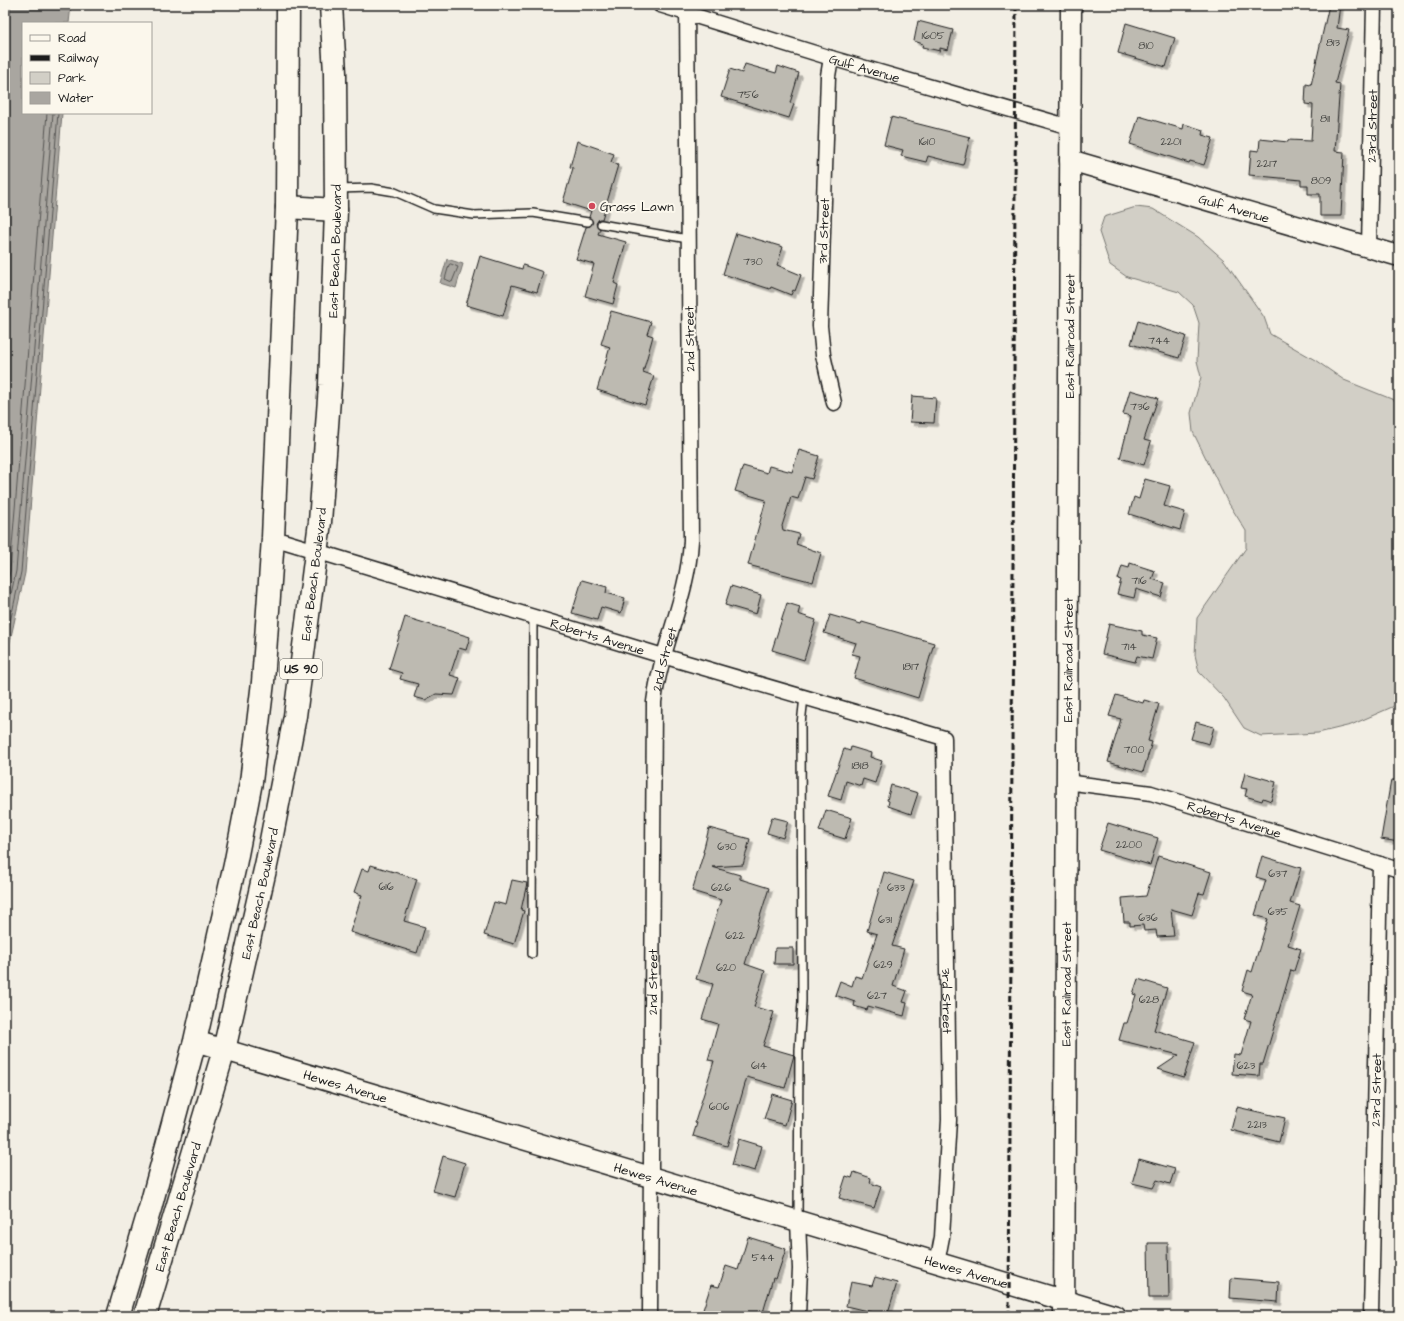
<svg xmlns="http://www.w3.org/2000/svg" width="1404" height="1321" viewBox="0 0 1404 1321" font-family="'Architects Daughter',sans-serif">
<style>
.green{fill:#d2cfc6;stroke:#777671}
.water{fill:#a9a6a0;stroke:#716f6b}
.lines{fill:none;stroke-linecap:round;stroke-linejoin:round}
.shore{stroke:#545351;stroke-width:1}
.building{fill:#bdbab1;stroke:#1c1c1c;filter:url(#shadow)}
.lane-casing{stroke:#1c1c1c;stroke-width:10}
.street-casing{stroke:#1c1c1c;stroke-width:17}
.secondary-casing{stroke:#1c1c1c;stroke-width:23}
.primary-casing{stroke:#1c1c1c;stroke-width:25}
.lane{stroke:#fbf7ec;stroke-width:7}
.street{stroke:#fbf7ec;stroke-width:14}
.secondary{stroke:#fbf7ec;stroke-width:20}
.primary{stroke:#fbf7ec;stroke-width:22}
.rail{stroke:#1c1c1c;stroke-width:3;stroke-dasharray:6 3;stroke-linecap:butt}
.poi-dot{fill:#d1495b;stroke:#fbf7ec;stroke-width:1.5}
.labels{text-anchor:middle;stroke-width:4;stroke-linejoin:round;paint-order:stroke}
.number-label{font-size:11px;fill:#444441}
.shield{fill:#fbf7ec;stroke:#5f5e5a;stroke-width:1}
.shield-label{font-size:12px;font-weight:bold;fill:#1c1c1c}
.street-label{font-size:13px;fill:#1c1c1c;stroke:#fbf7ec}
.poi-label{font-size:13px;fill:#1c1c1c;stroke:#fbf7ec;text-anchor:start}
</style>
<defs>
<filter id="shadow"><feDropShadow dx="3.5" dy="3.5" stdDeviation="0" flood-color="#0004"/></filter>
</defs>
<rect width="100%" height="100%" fill="#f2eee4"/>
<filter id="ink" filterUnits="userSpaceOnUse"><feTurbulence type="fractalNoise" baseFrequency=".025" numOctaves="2"/><feDisplacementMap in="SourceGraphic" scale="8" xChannelSelector="R" yChannelSelector="G"/><feConvolveMatrix kernelMatrix="1 2 1 2 8 2 1 2 1" color-interpolation-filters="sRGB"/></filter>
<g filter="url(#ink)">
<!-- green -->
<path class="green" d="M 1136,207 L 1153,209 L 1198,237 L 1224,260 L 1264,317 L 1270,334 L 1315,360 L 1344,380 L 1399,402 L 1399,704 L 1351,725 L 1318,733 L 1261,736 L 1244,728 L 1224,698 L 1199,672 L 1195,655 L 1197,618 L 1246,548 L 1246,531 L 1226,499 L 1193,432 L 1191,413 L 1201,377 L 1197,361 L 1199,323 L 1193,305 L 1179,292 L 1127,277 L 1110,265 L 1099,232 L 1104,217 Z"/>
<!-- water -->
<path class="water" d="M 5,5 L 71,5 L 69,23 L 23,23 L 23,113 L 62,113 L 25,573 L 5,664 Z
M 447,259 L 463,264 L 456,288 L 440,283 Z"/>
<g class="lines">
<!-- shore -->
<path class="shore" d="M 451,264 L 458,267 L 452,282 L 445,279 L 449,265 Z
M 5,593 L 10,571 L 47,113
M 5,622 L 16,571 L 53,113
M 5,645 L 21,572 L 58,113"/>
</g>
<!-- building -->
<path class="building" d="M 1329,5 L 1340,5 L 1337,28 L 1349,30 L 1335,83 L 1340,84 L 1335,151 L 1344,152 L 1341,216 L 1320,216 L 1320,194 L 1308,194 L 1308,185 L 1301,185 L 1301,180 L 1249,175 L 1251,150 L 1259,151 L 1260,139 L 1288,142 L 1288,140 L 1311,141 L 1313,105 L 1305,104 L 1306,84 L 1311,85 Z
M 918,21 L 953,30 L 948,50 L 940,48 L 940,51 L 922,47 L 923,44 L 914,41 Z
M 1126,23 L 1175,38 L 1166,67 L 1118,53 Z
M 745,64 L 776,73 L 778,66 L 799,73 L 790,103 L 794,104 L 789,118 L 721,97 L 730,69 L 742,73 Z
M 1139,116 L 1183,129 L 1184,124 L 1203,130 L 1202,135 L 1213,138 L 1204,165 L 1190,161 L 1189,163 L 1130,144 Z
M 891,117 L 970,137 L 963,165 L 928,156 L 926,162 L 901,156 L 903,150 L 884,145 Z
M 577,141 L 614,154 L 611,162 L 618,165 L 602,219 L 599,219 L 596,224 L 600,229 L 598,234 L 626,242 L 614,283 L 618,285 L 613,304 L 585,296 L 594,264 L 576,259 L 586,227 L 590,226 L 593,222 L 589,217 L 591,211 L 563,202 L 573,168 L 570,167 Z
M 736,233 L 783,247 L 777,265 L 801,275 L 795,291 L 793,290 L 791,295 L 771,287 L 770,289 L 723,274 Z
M 480,256 L 522,269 L 523,265 L 543,272 L 537,292 L 512,285 L 503,316 L 466,305 Z
M 611,311 L 651,322 L 647,334 L 653,336 L 643,372 L 654,376 L 645,405 L 597,390 L 610,347 L 601,344 Z
M 1138,321 L 1186,336 L 1179,358 L 1131,344 Z
M 1130,390 L 1158,398 L 1144,440 L 1151,442 L 1144,465 L 1120,458 L 1131,416 L 1123,414 Z
M 912,396 L 936,398 L 934,423 L 910,422 Z
M 799,450 L 819,456 L 812,479 L 805,477 L 798,499 L 791,497 L 782,526 L 783,530 L 799,534 L 796,544 L 821,553 L 813,582 L 748,565 L 766,500 L 735,491 L 743,466 L 767,473 L 769,466 L 792,472 Z
M 1145,479 L 1170,486 L 1164,506 L 1185,512 L 1180,530 L 1129,514 L 1134,497 L 1139,499 Z
M 1130,563 L 1155,571 L 1152,579 L 1165,583 L 1161,597 L 1136,589 L 1134,598 L 1117,594 L 1121,580 L 1118,579 L 1122,566 L 1129,568 Z
M 582,580 L 607,587 L 606,593 L 625,598 L 621,613 L 601,607 L 597,620 L 572,613 Z
M 731,586 L 761,595 L 756,614 L 725,605 Z
M 787,603 L 800,607 L 798,614 L 816,620 L 804,660 L 772,650 Z
M 830,615 L 861,624 L 862,622 L 934,643 L 918,698 L 854,678 L 860,656 L 852,654 L 856,643 L 824,633 Z
M 405,617 L 470,637 L 466,650 L 459,648 L 450,675 L 460,678 L 454,695 L 436,694 L 425,700 L 414,697 L 418,684 L 400,679 L 402,673 L 389,669 Z
M 1109,624 L 1142,631 L 1142,635 L 1157,638 L 1152,659 L 1137,656 L 1135,662 L 1102,654 Z
M 1116,695 L 1143,703 L 1144,700 L 1159,704 L 1148,741 L 1152,742 L 1143,772 L 1108,762 L 1121,719 L 1109,716 Z
M 1196,722 L 1214,727 L 1209,744 L 1191,739 Z
M 851,747 L 871,753 L 870,757 L 882,761 L 875,783 L 863,779 L 861,786 L 846,781 L 841,800 L 828,796 L 844,749 L 850,751 Z
M 1245,773 L 1276,782 L 1271,801 L 1263,798 L 1262,801 L 1245,796 L 1247,789 L 1241,788 Z
M 1391,780 L 1399,780 L 1399,842 L 1381,839 Z
M 891,785 L 918,793 L 911,814 L 888,806 L 889,801 L 887,800 Z
M 826,810 L 852,818 L 845,839 L 819,831 Z
M 772,817 L 788,821 L 783,838 L 767,833 Z
M 1108,823 L 1158,838 L 1150,865 L 1099,850 Z
M 709,828 L 750,839 L 743,865 L 712,867 L 740,875 L 740,879 L 769,888 L 745,964 L 765,971 L 754,1007 L 774,1012 L 763,1046 L 794,1055 L 785,1088 L 747,1077 L 727,1146 L 693,1136 L 697,1123 L 695,1122 L 714,1061 L 708,1060 L 718,1024 L 702,1019 L 713,984 L 696,979 L 721,900 L 692,891 L 704,852 L 703,852 Z
M 1158,856 L 1211,872 L 1204,894 L 1199,893 L 1192,915 L 1171,909 L 1174,936 L 1157,937 L 1156,930 L 1144,931 L 1143,925 L 1130,926 L 1130,922 L 1124,922 L 1122,898 L 1146,896 Z
M 1262,856 L 1301,868 L 1290,903 L 1300,906 L 1288,945 L 1301,949 L 1294,971 L 1291,970 L 1263,1064 L 1260,1064 L 1259,1076 L 1232,1074 L 1234,1054 L 1241,1055 L 1251,1021 L 1244,1019 L 1252,994 L 1242,991 L 1248,970 L 1252,972 L 1268,919 L 1255,915 L 1266,880 L 1256,877 Z
M 371,865 L 417,879 L 404,921 L 425,927 L 417,953 L 350,932 L 362,895 L 354,892 L 362,869 L 369,871 Z
M 884,872 L 914,881 L 892,946 L 904,949 L 893,986 L 907,991 L 903,1002 L 907,1003 L 904,1016 L 868,1006 L 867,1010 L 854,1006 L 855,1002 L 835,995 L 840,981 L 852,986 L 855,976 L 862,978 L 877,934 L 867,931 Z
M 512,880 L 527,883 L 521,910 L 524,911 L 514,944 L 484,935 L 494,902 L 506,905 Z
M 775,948 L 793,948 L 793,964 L 774,964 Z
M 1138,979 L 1167,988 L 1154,1030 L 1195,1042 L 1184,1077 L 1158,1069 L 1179,1055 L 1119,1040 L 1124,1023 L 1127,1023 L 1136,995 L 1133,994 Z
M 772,1094 L 792,1100 L 785,1125 L 764,1119 Z
M 1237,1107 L 1285,1118 L 1279,1142 L 1231,1130 Z
M 739,1139 L 762,1146 L 755,1171 L 732,1165 Z
M 443,1156 L 465,1163 L 455,1197 L 433,1191 Z
M 1139,1159 L 1175,1169 L 1170,1184 L 1157,1180 L 1153,1188 L 1132,1183 Z
M 854,1172 L 871,1178 L 870,1183 L 881,1187 L 874,1208 L 839,1198 L 846,1176 L 852,1178 Z
M 748,1237 L 786,1249 L 776,1279 L 773,1278 L 762,1316 L 701,1316 L 711,1285 L 719,1287 L 726,1266 L 738,1270 Z
M 1148,1243 L 1168,1243 L 1169,1298 L 1149,1298 Z
M 875,1277 L 897,1283 L 887,1316 L 870,1316 L 871,1312 L 846,1306 L 851,1282 L 872,1286 Z
M 1231,1278 L 1279,1282 L 1278,1302 L 1230,1298 Z"/>
<g class="lines">
<defs>
<path id="lane" d="M 338,189 L 371,188 L 395,192 L 434,209 L 474,215 L 533,213 L 588,222
M 601,224 L 688,239
M 532,954 L 533,617
M 798,1219 L 799,1050 L 802,1001 L 801,724 L 804,697"/>
<g id="street">
<path id="s1" d="M 660,5 L 831,58 L 1070,127"/>
<path d="M 831,58 L 828,76 L 820,326 L 823,355 L 834,403"/>
<path id="s2" d="M 1369,247 L 1374,5"/>
<path id="s3" d="M 273,538 L 663,656 L 944,738 L 949,1120 L 942,1237 L 937,1263"/>
<path id="s4" d="M 1066,782 L 1151,793 L 1399,870"/>
<path d="M 798,1221 L 800,1269 L 798,1316"/>
<path id="s5" d="M 650,1316 L 654,702 C 661,647 688,597 691,541 L 687,5"/>
<path id="s6" d="M 1371,1316 L 1380,864"/>
</g>
<g id="secondary">
<path id="s7" d="M 1070,160 L 1399,256"/>
<path id="s8" d="M 195,1041 L 1116,1316"/>
<path id="s9" d="M 1064,1316 L 1071,5"/>
</g>
<g id="primary">
<path d="M 287,207 L 336,210"/>
<path d="M 118,1316 L 151,1205 L 195,1041 L 235,865 L 251,782 L 263,682 L 273,538 L 287,207 L 288,5"/>
<path id="s10" d="M 145,1316 L 224,1050 L 267,861 L 295,716 L 320,522 L 330,385 L 336,210 L 335,73 L 331,5"/>
</g>
</defs>
<!-- lane casing -->
<use href="#lane" class="lane-casing"/>
<!-- street casing -->
<use href="#street" class="street-casing"/>
<!-- secondary casing -->
<use href="#secondary" class="secondary-casing"/>
<!-- primary casing -->
<use href="#primary" class="primary-casing"/>
<!-- lane -->
<use href="#lane" class="lane"/>
<!-- street -->
<use href="#street" class="street"/>
<!-- secondary -->
<use href="#secondary" class="secondary"/>
<!-- primary -->
<use href="#primary" class="primary"/>
<!-- rail -->
<path class="rail" d="M 1009,1316 L 1016,5"/>
</g>
</g>
<!-- markers -->
<circle class="poi-dot" cx="592" cy="206" r="4"/>
<g class="labels">
<!-- number labels -->
<g class="number-label">
<text x="933" y="39">1605</text>
<text x="1333" y="46">813</text>
<text x="1146" y="49">810</text>
<text x="748" y="98">756</text>
<text x="1325" y="122">811</text>
<text x="927" y="145">1610</text>
<text x="1171" y="145">2201</text>
<text x="1267" y="167">2217</text>
<text x="1321" y="184">809</text>
<text x="753" y="265">730</text>
<text x="1159" y="344">744</text>
<text x="1140" y="410">736</text>
<text x="1139" y="584">716</text>
<text x="1129" y="650">714</text>
<text x="911" y="670">1817</text>
<text x="1134" y="753">700</text>
<text x="860" y="769">1818</text>
<text x="1129" y="848">2200</text>
<text x="727" y="850">630</text>
<text x="1278" y="877">637</text>
<text x="386" y="890">616</text>
<text x="721" y="891">626</text>
<text x="896" y="891">633</text>
<text x="1278" y="915">635</text>
<text x="1148" y="921">636</text>
<text x="885" y="923">631</text>
<text x="735" y="939">622</text>
<text x="883" y="968">629</text>
<text x="726" y="971">620</text>
<text x="877" y="999">627</text>
<text x="1149" y="1003">628</text>
<text x="759" y="1069">614</text>
<text x="1246" y="1069">623</text>
<text x="719" y="1110">606</text>
<text x="1257" y="1128">2213</text>
<text x="763" y="1261">544</text>
</g>
<!-- shield labels -->
<rect class="shield" x="280" y="659" width="42" height="20" rx="3"/>
<g class="shield-label">
<text x="301" y="673">US 90</text>
</g>
<!-- street labels -->
<g class="street-label">
<text dy="5" stroke="none"><textPath href="#s1" startOffset="214">Gulf Avenue</textPath></text>
<text dy="5" stroke="none"><textPath href="#s2" startOffset="121">23rd Street</textPath></text>
<text dy="5" stroke="none"><textPath href="#s7" startOffset="171">Gulf Avenue</textPath></text>
<text transform="translate(823 231) rotate(-88)" y="5">3rd Street</text>
<text dy="5" stroke="none"><textPath href="#s10" startOffset="1086">East Beach Boulevard</textPath></text>
<text dy="5" stroke="none"><textPath href="#s9" startOffset="980">East Railroad Street</textPath></text>
<text transform="translate(689 339) rotate(-91)" y="5">2nd Street</text>
<text dy="5" stroke="none"><textPath href="#s10" startOffset="762">East Beach Boulevard</textPath></text>
<text dy="5" stroke="none"><textPath href="#s3" startOffset="339">Roberts Avenue</textPath></text>
<text dy="5" stroke="none"><textPath href="#s5" startOffset="658">2nd Street</textPath></text>
<text dy="5" stroke="none"><textPath href="#s9" startOffset="656">East Railroad Street</textPath></text>
<text dy="5" stroke="none"><textPath href="#s4" startOffset="173">Roberts Avenue</textPath></text>
<text dy="5" stroke="none"><textPath href="#s10" startOffset="438">East Beach Boulevard</textPath></text>
<text dy="5" stroke="none"><textPath href="#s5" startOffset="334">2nd Street</textPath></text>
<text dy="5" stroke="none"><textPath href="#s9" startOffset="332">East Railroad Street</textPath></text>
<text dy="5" stroke="none"><textPath href="#s3" startOffset="963">3rd Street</textPath></text>
<text dy="5" stroke="none"><textPath href="#s8" startOffset="157">Hewes Avenue</textPath></text>
<text dy="5" stroke="none"><textPath href="#s6" startOffset="226">23rd Street</textPath></text>
<text dy="5" stroke="none"><textPath href="#s8" startOffset="481">Hewes Avenue</textPath></text>
<text dy="5" stroke="none"><textPath href="#s10" startOffset="114">East Beach Boulevard</textPath></text>
<text dy="5" stroke="none"><textPath href="#s8" startOffset="805">Hewes Avenue</textPath></text>
</g>
<!-- poi labels -->
<g class="poi-label">
<text x="600" y="211">Grass Lawn</text>
</g>
</g>
<!-- margin -->
<rect width="1404" height="1321" fill="none" stroke="#fbf7ec" stroke-width="20"/>
<rect x="10" y="10" width="1384" height="1301" fill="none" stroke="#1c1c1c" stroke-width="1.5" filter="url(#ink)"/>
<!-- legend -->
<rect x="22" y="22" width="130" height="92" fill="#fbf7ec" stroke="#a29f99"/>
<rect x="30" y="35" width="20" height="6" fill="#fbf7ec" stroke="#a29f99"/>
<text x="58" y="42" font-size="12" fill="#1c1c1c">Road</text>
<rect x="30" y="55" width="20" height="6" fill="#1c1c1c" stroke="#a29f99"/>
<text x="58" y="62" font-size="12" fill="#1c1c1c">Railway</text>
<rect x="30" y="72" width="20" height="12" fill="#d2cfc6" stroke="#a29f99"/>
<text x="58" y="82" font-size="12" fill="#1c1c1c">Park</text>
<rect x="30" y="92" width="20" height="12" fill="#a9a6a0" stroke="#a29f99"/>
<text x="58" y="102" font-size="12" fill="#1c1c1c">Water</text>
</svg>
